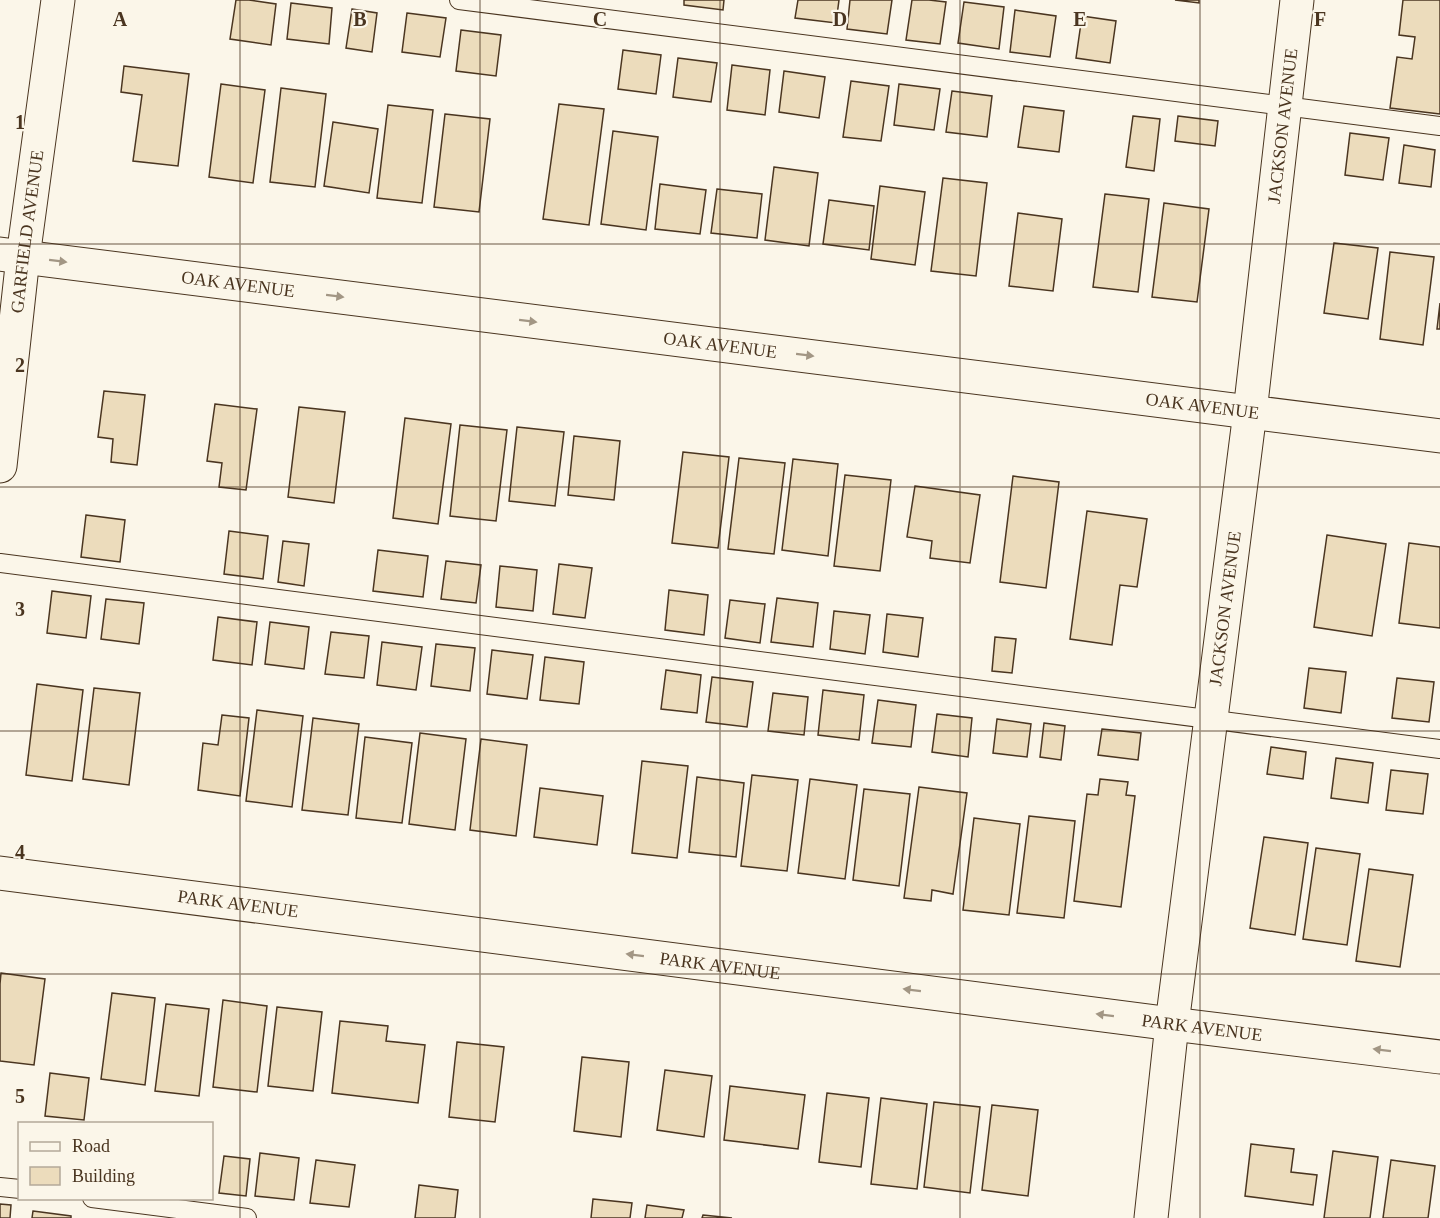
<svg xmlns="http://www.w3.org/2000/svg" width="1440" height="1218" viewBox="0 0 1440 1218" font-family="'Times New Roman',serif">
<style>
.building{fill:#ecdcbc;stroke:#4a3520;stroke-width:1.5}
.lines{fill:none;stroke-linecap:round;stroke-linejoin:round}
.service-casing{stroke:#4a3520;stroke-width:20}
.minor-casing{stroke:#4a3520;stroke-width:35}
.service{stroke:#fbf6e9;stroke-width:18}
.minor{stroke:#fbf6e9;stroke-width:33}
.oneway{fill:#a29684}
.grid{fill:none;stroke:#4a3520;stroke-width:1.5;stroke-opacity:0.55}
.labels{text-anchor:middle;stroke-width:4.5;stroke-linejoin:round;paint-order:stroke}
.street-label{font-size:18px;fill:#4a3520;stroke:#fbf6e9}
.grid-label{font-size:20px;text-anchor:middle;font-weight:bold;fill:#4a3520;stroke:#fbf6e9;stroke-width:4.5;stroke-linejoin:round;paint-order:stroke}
</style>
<rect width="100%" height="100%" fill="#fbf6e9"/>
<!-- building -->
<path class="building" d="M 236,0 L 249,0 L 276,4 L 271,45 L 230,39 Z
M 684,0 L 724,0 L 723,10 L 684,5 Z
M 798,0 L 839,0 L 836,23 L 795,18 Z
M 850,0 L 892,0 L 887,34 L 847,29 Z
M 912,0 L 929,0 L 946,2 L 940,44 L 906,40 Z
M 1175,0 L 1199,0 L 1199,3 Z
M 1403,0 L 1440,0 L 1440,114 L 1390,108 L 1397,57 L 1412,59 L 1415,37 L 1399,35 Z
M 964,2 L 1004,7 L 999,49 L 958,43 Z
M 291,3 L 332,8 L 329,44 L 287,39 Z
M 352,9 L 377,13 L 372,52 L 346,48 Z
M 1015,10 L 1056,16 L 1050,57 L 1010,52 Z
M 407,13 L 446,18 L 440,57 L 402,52 Z
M 1082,16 L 1116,21 L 1110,63 L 1076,58 Z
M 461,30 L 501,35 L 496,76 L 456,71 Z
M 623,50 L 661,55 L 656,94 L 618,89 Z
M 678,58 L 717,63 L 711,102 L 673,97 Z
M 732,65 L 770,70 L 765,115 L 727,110 Z
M 124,66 L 189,74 L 178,166 L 133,161 L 142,95 L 121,92 Z
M 784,71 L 825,77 L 819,118 L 779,112 Z
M 851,81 L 889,86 L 881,141 L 843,137 Z
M 221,84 L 265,90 L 253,183 L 209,177 Z
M 899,84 L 940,89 L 934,130 L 894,125 Z
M 281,88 L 326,94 L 315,187 L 270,182 Z
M 952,91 L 992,96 L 987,137 L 946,132 Z
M 559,104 L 604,109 L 589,225 L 543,219 Z
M 388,105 L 433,110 L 422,203 L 377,198 Z
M 1024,106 L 1064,111 L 1059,152 L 1018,147 Z
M 445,114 L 490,119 L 479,212 L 434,207 Z
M 1133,116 L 1160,119 L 1154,171 L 1126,167 Z
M 1178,116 L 1218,121 L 1215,146 L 1175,141 Z
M 333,122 L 378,129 L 369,193 L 324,186 Z
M 613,131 L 658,137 L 646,230 L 601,224 Z
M 1350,133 L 1389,138 L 1383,180 L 1345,175 Z
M 1404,145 L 1435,150 L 1431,187 L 1399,183 Z
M 774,167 L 818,173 L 809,246 L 765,240 Z
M 943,178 L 987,183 L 976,276 L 931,271 Z
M 660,184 L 706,190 L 700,234 L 655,229 Z
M 880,186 L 925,192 L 915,265 L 871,259 Z
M 717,189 L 762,194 L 757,238 L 711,233 Z
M 1105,194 L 1149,199 L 1138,292 L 1093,287 Z
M 829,200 L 874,206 L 869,250 L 823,244 Z
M 1164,203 L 1209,209 L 1197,302 L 1152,297 Z
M 1018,213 L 1062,219 L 1053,291 L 1009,286 Z
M 1334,243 L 1378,248 L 1368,319 L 1324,313 Z
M 1390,252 L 1434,257 L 1423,345 L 1380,339 Z
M 1440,303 L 1440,329 L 1437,329 Z
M 104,391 L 145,395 L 137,465 L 111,462 L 113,439 L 98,437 Z
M 215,404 L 257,409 L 246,490 L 219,487 L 222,463 L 207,461 Z
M 299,407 L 345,412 L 334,503 L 288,497 Z
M 405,418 L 451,424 L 438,524 L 393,518 Z
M 460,425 L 507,430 L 496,521 L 450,516 Z
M 517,427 L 564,432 L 555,506 L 509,501 Z
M 574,436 L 620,441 L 614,500 L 568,495 Z
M 683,452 L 729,457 L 718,548 L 672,543 Z
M 739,458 L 785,463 L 774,554 L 728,549 Z
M 793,459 L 838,464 L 828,556 L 782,550 Z
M 845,475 L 891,480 L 880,571 L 834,566 Z
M 1013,476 L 1059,482 L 1046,588 L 1000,582 Z
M 915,486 L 980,495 L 970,563 L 930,558 L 932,541 L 907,537 Z
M 1087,511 L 1147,519 L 1137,587 L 1120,585 L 1112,645 L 1070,639 Z
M 86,515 L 125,520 L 120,562 L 81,557 Z
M 229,531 L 268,536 L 263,579 L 224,574 Z
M 1327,535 L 1386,544 L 1372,636 L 1314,627 Z
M 283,541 L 309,544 L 304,586 L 278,582 Z
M 1409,543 L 1440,547 L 1440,628 L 1399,623 Z
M 378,550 L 428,556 L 423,597 L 373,591 Z
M 446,561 L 481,565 L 476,603 L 441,599 Z
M 559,564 L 592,568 L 585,618 L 553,614 Z
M 500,566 L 537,570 L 533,611 L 496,607 Z
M 669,590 L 708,595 L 704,635 L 665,630 Z
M 52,591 L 91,596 L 86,638 L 47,633 Z
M 777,598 L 818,603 L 813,647 L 771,642 Z
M 106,599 L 144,603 L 139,644 L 101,639 Z
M 730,600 L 765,604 L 760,643 L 725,638 Z
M 834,611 L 870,615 L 865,654 L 830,649 Z
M 887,614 L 923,618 L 918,657 L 883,652 Z
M 218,617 L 257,622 L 252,665 L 213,660 Z
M 270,622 L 309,627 L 304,669 L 265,664 Z
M 331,632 L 369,636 L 364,678 L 325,674 Z
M 995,637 L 1016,639 L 1012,673 L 992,671 Z
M 382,642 L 422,647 L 416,690 L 377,685 Z
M 436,644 L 475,648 L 470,691 L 431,686 Z
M 492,650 L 533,655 L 527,699 L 487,694 Z
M 545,657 L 584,662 L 579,704 L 540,700 Z
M 1309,668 L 1346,672 L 1341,713 L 1304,708 Z
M 666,670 L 701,675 L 697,713 L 661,709 Z
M 712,677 L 753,682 L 747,727 L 706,722 Z
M 1397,678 L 1434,682 L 1429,722 L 1392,718 Z
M 37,684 L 83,690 L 72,781 L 26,775 Z
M 94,688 L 140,693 L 129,785 L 83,779 Z
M 823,690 L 864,695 L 859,740 L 818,735 Z
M 773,693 L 808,697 L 804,735 L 768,731 Z
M 878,700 L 916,705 L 911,747 L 872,743 Z
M 257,710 L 303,716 L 292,807 L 246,801 Z
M 937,714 L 972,718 L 968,757 L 932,752 Z
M 222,715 L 249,718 L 240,796 L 198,790 L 203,743 L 218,745 Z
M 313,718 L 359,724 L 348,815 L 302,810 Z
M 997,719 L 1031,724 L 1027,757 L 993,753 Z
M 1044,723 L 1065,726 L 1061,760 L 1040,757 Z
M 1102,729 L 1141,733 L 1138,760 L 1098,755 Z
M 420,733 L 466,739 L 455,830 L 409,824 Z
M 365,737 L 412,743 L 402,823 L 356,818 Z
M 481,739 L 527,745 L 516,836 L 470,830 Z
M 1271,747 L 1306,752 L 1303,779 L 1267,774 Z
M 1336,758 L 1373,763 L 1368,803 L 1331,798 Z
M 642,761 L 688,766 L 677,858 L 632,853 Z
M 1391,770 L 1428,774 L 1423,814 L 1386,810 Z
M 752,775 L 798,780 L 787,871 L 741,866 Z
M 697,777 L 744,783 L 736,857 L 689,852 Z
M 810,779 L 857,785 L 845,879 L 798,873 Z
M 1100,779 L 1128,782 L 1126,795 L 1135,796 L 1121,907 L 1074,901 L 1087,794 L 1098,795 Z
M 919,787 L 967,793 L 953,894 L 932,890 L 931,901 L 904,898 Z
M 540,788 L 603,796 L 597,845 L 534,837 Z
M 864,789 L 910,794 L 899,886 L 853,880 Z
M 1029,816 L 1075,821 L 1064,918 L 1017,913 Z
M 974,818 L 1020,824 L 1009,915 L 963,910 Z
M 1264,837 L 1308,843 L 1295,935 L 1250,928 Z
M 1316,848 L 1360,854 L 1347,945 L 1303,939 Z
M 1369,869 L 1413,875 L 1400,967 L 1356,961 Z
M 1,973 L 45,979 L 34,1065 L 0,1061 L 0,984 Z
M 112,993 L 155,998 L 145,1085 L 101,1079 Z
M 223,1000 L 267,1006 L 257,1092 L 213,1087 Z
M 166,1004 L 209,1009 L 199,1096 L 155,1091 Z
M 277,1007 L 322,1012 L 313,1091 L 268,1086 Z
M 340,1021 L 388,1026 L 386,1041 L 425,1045 L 418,1103 L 332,1093 Z
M 457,1042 L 504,1047 L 495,1122 L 449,1117 Z
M 582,1057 L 629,1062 L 621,1137 L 574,1131 Z
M 665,1070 L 712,1076 L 704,1137 L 657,1130 Z
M 50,1073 L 89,1078 L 84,1120 L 45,1116 Z
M 730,1086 L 805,1095 L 798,1149 L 724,1140 Z
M 827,1093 L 869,1098 L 861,1167 L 819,1162 Z
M 881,1098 L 927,1104 L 917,1189 L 871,1184 Z
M 934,1102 L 980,1107 L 970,1193 L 924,1187 Z
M 992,1105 L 1038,1110 L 1028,1196 L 982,1190 Z
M 1251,1144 L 1294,1149 L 1291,1172 L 1317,1175 L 1313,1205 L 1245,1196 Z
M 1333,1151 L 1378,1157 L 1370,1218 L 1324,1218 Z
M 260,1153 L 299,1158 L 294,1200 L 255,1196 Z
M 224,1156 L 250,1159 L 246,1196 L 219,1193 Z
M 316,1160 L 355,1165 L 349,1207 L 310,1203 Z
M 1391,1160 L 1435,1166 L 1428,1218 L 1383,1218 Z
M 419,1185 L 458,1190 L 455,1218 L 415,1218 Z
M 593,1199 L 632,1203 L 630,1218 L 591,1218 Z
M 0,1204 L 11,1205 L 10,1218 L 0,1218 Z
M 647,1205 L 684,1210 L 682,1218 L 645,1218 Z
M 33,1211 L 71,1216 L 71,1218 L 32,1218 Z
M 703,1215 L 732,1218 L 702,1218 Z"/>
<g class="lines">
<defs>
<path id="service" d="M 459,0 L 1440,126
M 0,563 L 1440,749
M 0,1187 L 20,1189
M 92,1198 L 247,1218"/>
<g id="minor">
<path id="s1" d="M 0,254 L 1440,436"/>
<path id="s2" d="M 0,466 L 23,257 L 58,0"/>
<path id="s3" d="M 0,873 L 1172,1024 L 1440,1057"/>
<path id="s4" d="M 1151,1218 L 1172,1024 L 1250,412 L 1297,0"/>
</g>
</defs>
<!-- service casing -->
<use href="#service" class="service-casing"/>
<!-- minor casing -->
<use href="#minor" class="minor-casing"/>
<!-- service -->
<use href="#service" class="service"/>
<!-- minor -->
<use href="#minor" class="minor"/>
</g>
<!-- one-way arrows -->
<defs><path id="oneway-solid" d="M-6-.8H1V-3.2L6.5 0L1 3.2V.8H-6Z" transform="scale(1.5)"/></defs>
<g class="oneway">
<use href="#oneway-solid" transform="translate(58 261) rotate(7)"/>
<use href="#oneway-solid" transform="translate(335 296) rotate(7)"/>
<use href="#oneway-solid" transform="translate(528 321) rotate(7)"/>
<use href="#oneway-solid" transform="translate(805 355) rotate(7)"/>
<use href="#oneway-solid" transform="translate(635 955) rotate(-173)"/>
<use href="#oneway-solid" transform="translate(912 990) rotate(-173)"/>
<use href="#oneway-solid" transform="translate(1105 1015) rotate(-173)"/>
<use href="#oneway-solid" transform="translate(1382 1050) rotate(-173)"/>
</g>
<!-- grid -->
<path class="grid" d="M 240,0 L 240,1218M 480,0 L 480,1218M 720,0 L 720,1218M 960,0 L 960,1218M 1200,0 L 1200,1218M 0,244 L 1440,244M 0,487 L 1440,487M 0,731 L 1440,731M 0,974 L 1440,974"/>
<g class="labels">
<!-- street labels -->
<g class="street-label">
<text dy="6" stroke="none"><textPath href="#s4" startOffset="1100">JACKSON AVENUE</textPath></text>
<text dy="6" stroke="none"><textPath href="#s2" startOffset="236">GARFIELD AVENUE</textPath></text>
<text dy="6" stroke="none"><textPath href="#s1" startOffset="240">OAK AVENUE</textPath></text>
<text dy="6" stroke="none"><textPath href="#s1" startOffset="726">OAK AVENUE</textPath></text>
<text dy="6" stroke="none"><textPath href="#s1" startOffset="1212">OAK AVENUE</textPath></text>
<text dy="6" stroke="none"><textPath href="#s4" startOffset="614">JACKSON AVENUE</textPath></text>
<text dy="6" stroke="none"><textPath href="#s3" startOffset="240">PARK AVENUE</textPath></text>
<text dy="6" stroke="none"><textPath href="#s3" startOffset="726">PARK AVENUE</textPath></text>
<text dy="6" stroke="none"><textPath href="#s3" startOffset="1212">PARK AVENUE</textPath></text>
</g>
</g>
<g class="grid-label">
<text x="120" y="26">A</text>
<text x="360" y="26">B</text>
<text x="600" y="26">C</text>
<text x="840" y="26">D</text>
<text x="1080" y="26">E</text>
<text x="1320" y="26">F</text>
<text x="20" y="129">1</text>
<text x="20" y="372">2</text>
<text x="20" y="616">3</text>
<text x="20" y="859">4</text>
<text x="20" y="1103">5</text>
</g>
<!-- legend -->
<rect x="18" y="1122" width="195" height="78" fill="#fbf6e9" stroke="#b4a999" stroke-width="1.5"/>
<rect x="30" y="1142" width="30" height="9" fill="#fbf6e9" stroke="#b4a999" stroke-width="1.5"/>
<text x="72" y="1152" font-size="18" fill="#4a3520">Road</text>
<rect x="30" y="1167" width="30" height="18" fill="#ecdcbc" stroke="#b4a999" stroke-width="1.5"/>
<text x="72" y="1182" font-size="18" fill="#4a3520">Building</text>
</svg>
